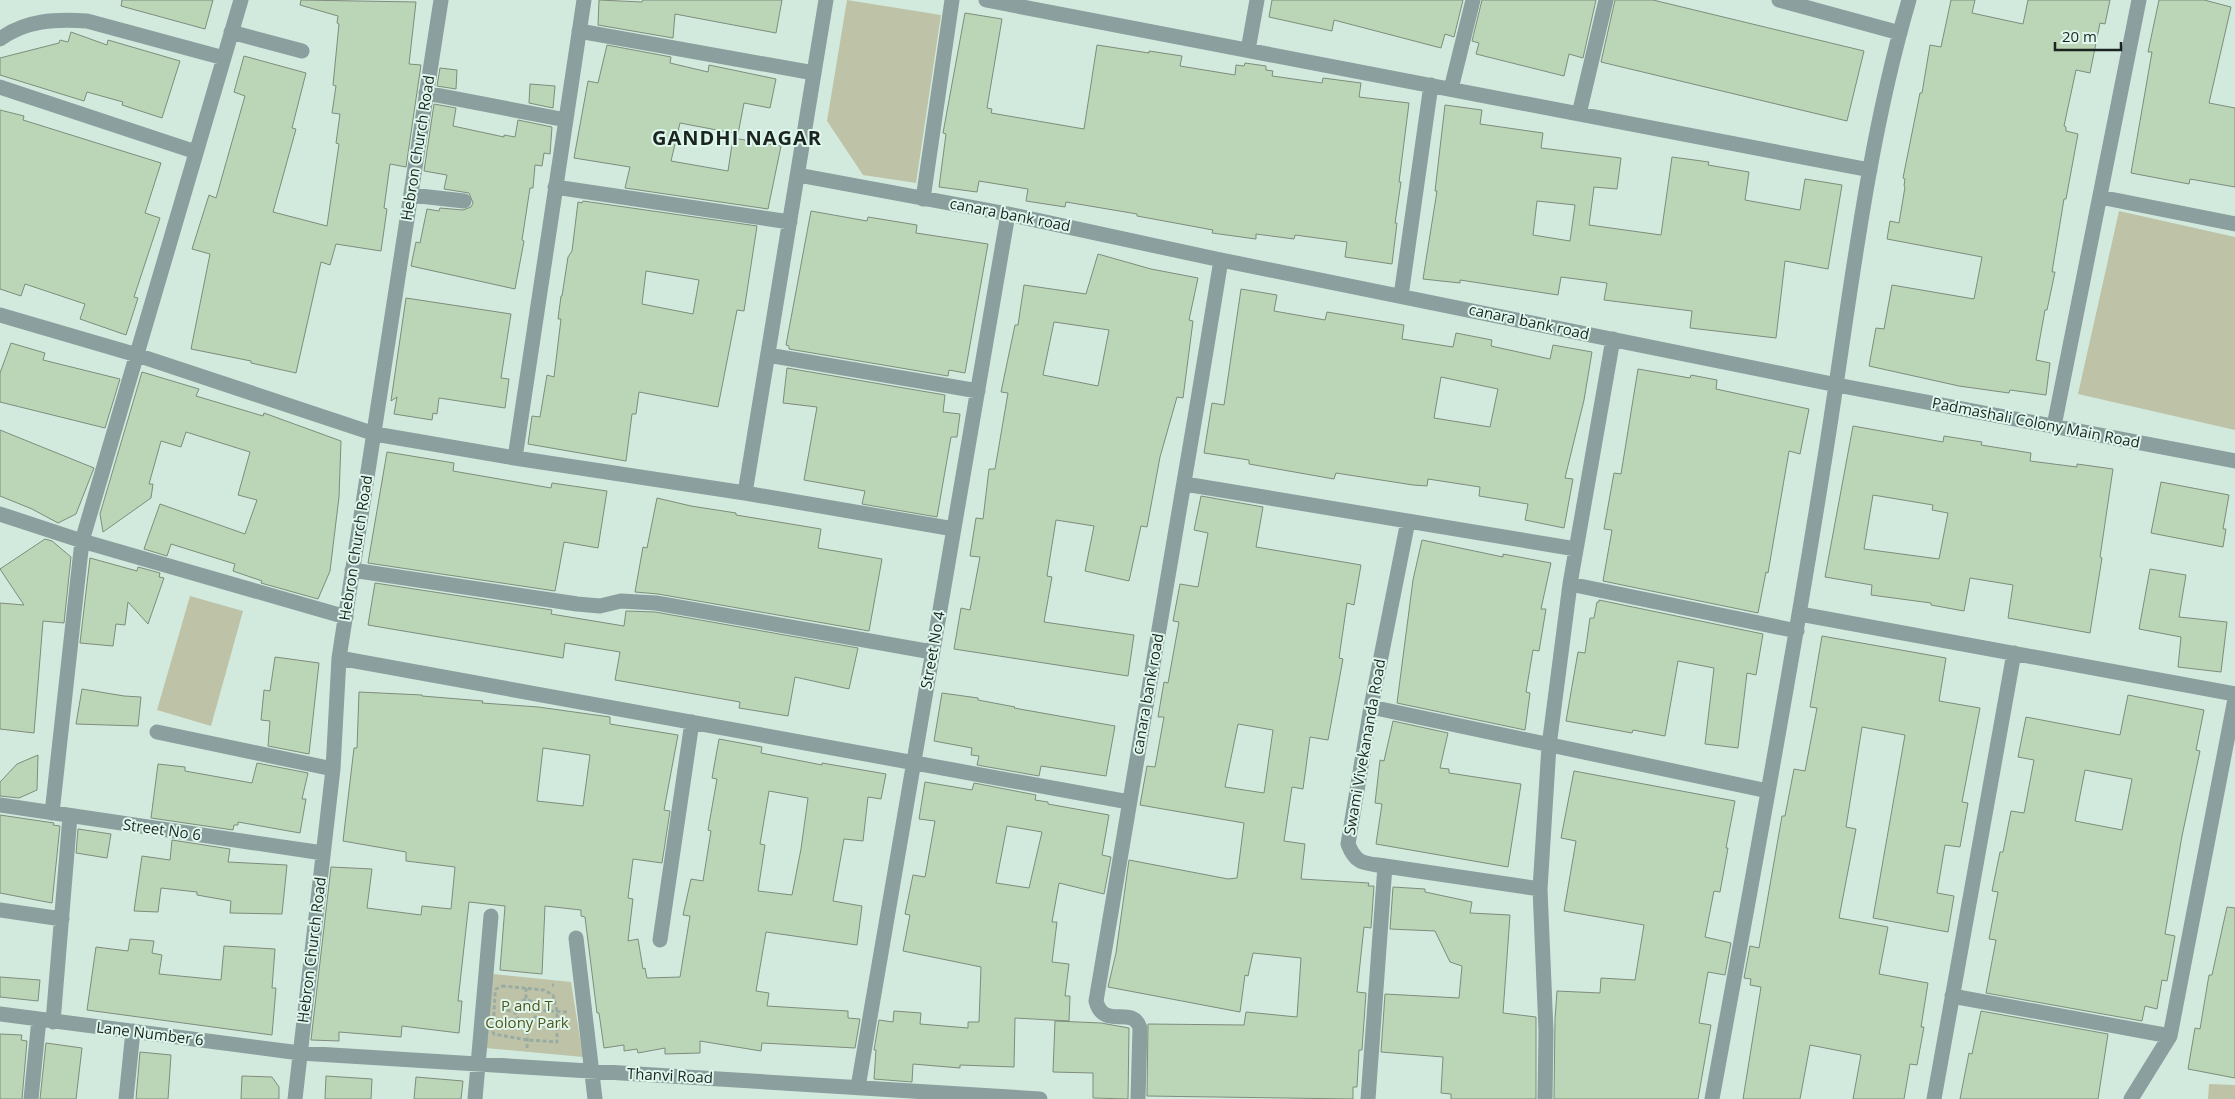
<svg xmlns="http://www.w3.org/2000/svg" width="2235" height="1099" viewBox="0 0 2235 1099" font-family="'Open Sans',sans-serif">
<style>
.green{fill:#bec3a7}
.building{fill:#bbd6b6;stroke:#7e8c7c;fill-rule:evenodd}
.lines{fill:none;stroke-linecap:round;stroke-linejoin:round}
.path{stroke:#99aca3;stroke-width:3;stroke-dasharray:4 2.5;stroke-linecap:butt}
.minor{stroke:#8a9f9e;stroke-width:15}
.labels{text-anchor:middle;stroke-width:4;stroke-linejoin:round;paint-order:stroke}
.street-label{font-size:15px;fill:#1b2420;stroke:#dff7ec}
.park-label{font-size:15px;fill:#51571b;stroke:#dff7ec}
.district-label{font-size:20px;font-weight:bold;letter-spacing:1px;fill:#1b2420;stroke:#dff7ec}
</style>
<rect width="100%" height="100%" fill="#d2eade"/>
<!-- green -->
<path class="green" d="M 847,0 L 941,15 L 916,183 L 863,175 L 827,121 Z
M 2119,211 L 2235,237 L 2235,430 L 2078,394 Z
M 190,596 L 243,611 L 211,726 L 157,710 Z
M 493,974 L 571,982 L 583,1057 L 485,1048 Z
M 2209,1084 L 2235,1085 L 2235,1099 L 2208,1099 Z"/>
<!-- building -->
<path class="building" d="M 122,0 L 213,0 L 205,29 L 121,6 Z
M 301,0 L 416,2 L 409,64 L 421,65 L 406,167 L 390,164 L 384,208 L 387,209 L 381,251 L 336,244 L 330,265 L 321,262 L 296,373 L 251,363 L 251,361 L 191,349 L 210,254 L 192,249 L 209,195 L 216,198 L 245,96 L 234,92 L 244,56 L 306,73 L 292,128 L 296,129 L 273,212 L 327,226 L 339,144 L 336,143 L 340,114 L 332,113 L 336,86 L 333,85 L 339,24 L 337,23 L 338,16 L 300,5 Z
M 599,0 L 642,2 L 643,0 L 782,0 L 776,33 L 675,14 L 673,38 L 598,25 Z
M 1272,0 L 1463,0 L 1454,37 L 1445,34 L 1441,48 L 1334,20 L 1332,31 L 1269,17 Z
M 1482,0 L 1596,0 L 1583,58 L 1569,54 L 1564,76 L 1476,54 L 1479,43 L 1472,41 Z
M 1615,0 L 1653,0 L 1864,51 L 1847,121 L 1601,62 Z
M 1951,0 L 1975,0 L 1972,13 L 2023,24 L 2028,0 L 2110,0 L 2105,24 L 2100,23 L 2090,73 L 2076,70 L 2064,126 L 2066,127 L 2066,131 L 2078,134 L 2066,199 L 2064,199 L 2052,272 L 2055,272 L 2047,310 L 2045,310 L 2036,360 L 2050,363 L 2046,395 L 2010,390 L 2009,393 L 1959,386 L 1869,366 L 1876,328 L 1884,329 L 1892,285 L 1974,299 L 1982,257 L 1887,239 L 1890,221 L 1899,223 L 1905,187 L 1904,186 L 1905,179 L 1903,178 L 1920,93 L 1922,93 L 1930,45 L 1941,47 Z
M 2159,0 L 2204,0 L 2231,7 L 2209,103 L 2235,108 L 2235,187 L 2190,179 L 2189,184 L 2131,173 L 2152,52 L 2148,52 Z
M 965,13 L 1002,19 L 987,108 L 992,109 L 991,113 L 1084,129 L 1097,45 L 1149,53 L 1149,51 L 1182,56 L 1180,66 L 1235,75 L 1236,65 L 1244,66 L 1245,63 L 1266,66 L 1266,70 L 1273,71 L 1272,76 L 1322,83 L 1323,78 L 1361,83 L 1359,97 L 1409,103 L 1399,182 L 1401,182 L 1395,223 L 1397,223 L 1392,264 L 1345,257 L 1347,242 L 1295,235 L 1294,239 L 1256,234 L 1256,239 L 1212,233 L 1213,230 L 1137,216 L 1137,214 L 1066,202 L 1065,207 L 1026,201 L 1028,189 L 979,181 L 977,192 L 939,187 L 946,134 L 943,133 Z
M 71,32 L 107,45 L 108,40 L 180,61 L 162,118 L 122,105 L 123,102 L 87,92 L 84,101 L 0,75 L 0,58 L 59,43 L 60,40 L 68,42 Z
M 607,45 L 671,57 L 670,63 L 708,72 L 709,65 L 776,79 L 770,108 L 744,103 L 738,134 L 680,123 L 671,161 L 728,171 L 733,138 L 781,146 L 768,209 L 625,188 L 630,167 L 574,158 L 588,81 L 598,83 Z
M 440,68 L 457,70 L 456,89 L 437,86 Z
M 530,84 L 555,86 L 553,108 L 529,103 Z
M 434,104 L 456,108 L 453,126 L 504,137 L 504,135 L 515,137 L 518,120 L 552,127 L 550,154 L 544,153 L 542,166 L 535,165 L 533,188 L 530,188 L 522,240 L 524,241 L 515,289 L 411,266 L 416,242 L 420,243 L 427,209 L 439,211 L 440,208 L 463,210 L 471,207 L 473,203 L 469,193 L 444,189 L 447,175 L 424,171 Z
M 1445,105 L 1482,110 L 1480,124 L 1543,133 L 1541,148 L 1621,158 L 1617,189 L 1594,187 L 1589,225 L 1661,235 L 1672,157 L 1709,162 L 1708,165 L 1749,172 L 1745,200 L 1800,210 L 1805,179 L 1842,185 L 1828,269 L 1785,261 L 1776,338 L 1690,328 L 1692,311 L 1604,300 L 1607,283 L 1561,277 L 1558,295 L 1460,280 L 1460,283 L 1423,279 L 1437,191 L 1435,191 ZM 1537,201 L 1575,205 L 1570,241 L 1533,235 Z
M 0,110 L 24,116 L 23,120 L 161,163 L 145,213 L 160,218 L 134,297 L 138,298 L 126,335 L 80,319 L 85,304 L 25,284 L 21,296 L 0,289 Z
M 583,201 L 757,226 L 744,311 L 737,310 L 718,407 L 639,392 L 636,414 L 632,414 L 626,461 L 528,444 L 532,416 L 540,417 L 547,375 L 554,377 L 561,319 L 558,319 L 561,296 L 562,296 L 568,257 L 572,251 L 578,202 L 582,203 ZM 646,271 L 699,280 L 693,314 L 642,304 Z
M 811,211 L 867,221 L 868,217 L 917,225 L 916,233 L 988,244 L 965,373 L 949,370 L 948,376 L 789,349 L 789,346 L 786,345 Z
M 1098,254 L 1151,269 L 1198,278 L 1189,320 L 1193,321 L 1183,398 L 1177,397 L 1160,457 L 1147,527 L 1141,526 L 1129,581 L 1085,571 L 1094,526 L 1056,520 L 1047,576 L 1052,577 L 1044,622 L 1134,635 L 1128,676 L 954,649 L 961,608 L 970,610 L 980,557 L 970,556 L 976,518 L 983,519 L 989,469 L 995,469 L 1008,393 L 1001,392 L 1015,325 L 1018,325 L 1024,285 L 1086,294 ZM 1054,322 L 1109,330 L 1098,386 L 1043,375 Z
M 1241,289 L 1277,295 L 1274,311 L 1325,320 L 1327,312 L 1404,325 L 1402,339 L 1453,347 L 1456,333 L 1492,340 L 1491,346 L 1550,359 L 1553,345 L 1592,352 L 1584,400 L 1565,478 L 1573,479 L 1564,528 L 1525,520 L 1528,504 L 1479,496 L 1480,487 L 1428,479 L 1427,486 L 1413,485 L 1336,473 L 1334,479 L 1249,464 L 1249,460 L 1204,453 L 1212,403 L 1224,405 ZM 1441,377 L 1498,389 L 1490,427 L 1434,418 Z
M 406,298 L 511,314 L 501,378 L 509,379 L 505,408 L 439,398 L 437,414 L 433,413 L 432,420 L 394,414 L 397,397 L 391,401 Z
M 11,343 L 45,353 L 43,360 L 120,379 L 105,428 L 0,402 L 0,373 Z
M 787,368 L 945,395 L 943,412 L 960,414 L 957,437 L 951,437 L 937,517 L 862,504 L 865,491 L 804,480 L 817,407 L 783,403 Z
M 1638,369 L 1690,378 L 1691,375 L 1717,380 L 1716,389 L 1809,409 L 1800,454 L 1789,451 L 1768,573 L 1766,572 L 1758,613 L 1603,581 L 1612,530 L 1604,529 L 1614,473 L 1621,474 Z
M 142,372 L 199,389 L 196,396 L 263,416 L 264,413 L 341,441 L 339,497 L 330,571 L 318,599 L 261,583 L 262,581 L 233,571 L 235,564 L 171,544 L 167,556 L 144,549 L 160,504 L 245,534 L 257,500 L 238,495 L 250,452 L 186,432 L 181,447 L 161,441 L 149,484 L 153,484 L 151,498 L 103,532 L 100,514 Z
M 1853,426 L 1943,442 L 1944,436 L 1982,442 L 1981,445 L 2031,453 L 2030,461 L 2077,467 L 2077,464 L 2113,469 L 2100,557 L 2102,558 L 2090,633 L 2008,618 L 2013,585 L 1970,578 L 1964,611 L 1931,605 L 1931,603 L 1871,595 L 1872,585 L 1825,577 ZM 1873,495 L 1933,505 L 1932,510 L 1948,513 L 1939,559 L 1864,549 Z
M 0,430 L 94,468 L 76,514 L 58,523 L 32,509 L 0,496 Z
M 387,452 L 454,463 L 453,471 L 551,488 L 552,483 L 607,491 L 598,548 L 564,542 L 555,591 L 368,563 Z
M 2161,482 L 2229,495 L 2223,529 L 2226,529 L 2223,547 L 2151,533 Z
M 1201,496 L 1263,507 L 1256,547 L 1361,565 L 1354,605 L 1347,603 L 1339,658 L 1343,659 L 1328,740 L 1310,737 L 1303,789 L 1292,787 L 1284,841 L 1305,844 L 1301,879 L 1369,883 L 1368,886 L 1374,886 L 1371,928 L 1364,927 L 1357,992 L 1366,993 L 1362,1050 L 1359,1050 L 1357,1087 L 1353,1087 L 1353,1099 L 1147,1096 L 1148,1024 L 1244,1025 L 1246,1012 L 1297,1017 L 1301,958 L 1253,953 L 1248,976 L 1245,975 L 1240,1012 L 1108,987 L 1116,953 L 1129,860 L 1228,879 L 1237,878 L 1244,823 L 1140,805 L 1147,766 L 1155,767 L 1164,717 L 1158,717 L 1164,682 L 1168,683 L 1179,622 L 1173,621 L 1180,584 L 1198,587 L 1208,533 L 1194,530 ZM 1238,724 L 1273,730 L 1264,793 L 1225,787 Z
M 657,498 L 691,506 L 736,513 L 736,515 L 821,529 L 818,548 L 882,559 L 869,631 L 658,594 L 635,592 L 643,547 L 647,548 Z
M 45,539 L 52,541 L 71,557 L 64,623 L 43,621 L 34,733 L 0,729 L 0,603 L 24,605 L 0,569 Z
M 1422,540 L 1503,557 L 1503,554 L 1551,563 L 1541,609 L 1546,609 L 1539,651 L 1533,650 L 1526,692 L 1530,693 L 1525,730 L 1397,703 L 1413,580 Z
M 90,558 L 137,571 L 138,567 L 160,573 L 159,577 L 164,578 L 148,624 L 128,602 L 125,625 L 116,624 L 113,646 L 80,643 Z
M 2150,569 L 2186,575 L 2179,617 L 2227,622 L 2221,672 L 2178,667 L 2181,637 L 2139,629 Z
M 375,583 L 552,610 L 551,614 L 624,626 L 626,611 L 655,612 L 858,648 L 849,689 L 795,677 L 788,716 L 739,708 L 740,702 L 615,680 L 620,652 L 565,643 L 563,658 L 368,625 Z
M 1599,600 L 1763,634 L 1756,675 L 1747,673 L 1738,748 L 1705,744 L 1714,668 L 1678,661 L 1665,736 L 1633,730 L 1632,733 L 1566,721 L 1578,652 L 1585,653 L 1590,618 L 1594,618 L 1597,602 L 1599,602 Z
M 1822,636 L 1946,658 L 1939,701 L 1980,708 L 1962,802 L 1968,803 L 1960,847 L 1945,845 L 1937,893 L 1954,896 L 1948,932 L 1873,918 L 1905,735 L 1862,727 L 1846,827 L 1856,829 L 1839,918 L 1888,927 L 1879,974 L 1928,983 L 1921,1027 L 1924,1027 L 1917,1065 L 1910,1064 L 1904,1099 L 1853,1099 L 1861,1055 L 1810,1045 L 1800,1099 L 1743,1099 L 1761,987 L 1750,985 L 1751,979 L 1744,978 L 1750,946 L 1759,948 L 1782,816 L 1785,816 L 1794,769 L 1805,771 L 1817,708 L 1810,707 Z
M 275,657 L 319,663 L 309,754 L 268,746 L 270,721 L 261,720 L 264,690 L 270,691 Z
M 82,689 L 124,696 L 141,697 L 138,726 L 76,724 Z
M 359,692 L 422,695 L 422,696 L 483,701 L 482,703 L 538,707 L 610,717 L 610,724 L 678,735 L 664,810 L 670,811 L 662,863 L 633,859 L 628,898 L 633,899 L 628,941 L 638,939 L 643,969 L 645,968 L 647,978 L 680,977 L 690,916 L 683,915 L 691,879 L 703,881 L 711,831 L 708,830 L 717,779 L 712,778 L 719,739 L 762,747 L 761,753 L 822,765 L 822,763 L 886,774 L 881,799 L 868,797 L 863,841 L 844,839 L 833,901 L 862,906 L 857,945 L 766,932 L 756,991 L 769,993 L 767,1006 L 848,1011 L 848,1018 L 860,1019 L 855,1048 L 762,1043 L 761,1051 L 700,1041 L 700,1053 L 665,1054 L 665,1048 L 638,1053 L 637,1049 L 624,1051 L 624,1045 L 604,1048 L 599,1013 L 597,1013 L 585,917 L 581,916 L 581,910 L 545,906 L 542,974 L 500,970 L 505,906 L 469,902 L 458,1001 L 462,1001 L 459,1033 L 402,1026 L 401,1037 L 339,1032 L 339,1041 L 311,1040 L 331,867 L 372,869 L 367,908 L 421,915 L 422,906 L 451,909 L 455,867 L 406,861 L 406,852 L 343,841 L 354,748 L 357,748 ZM 543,748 L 590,755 L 583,806 L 537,801 ZM 769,791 L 808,798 L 801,849 L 792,895 L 758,891 L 765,845 L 760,844 Z
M 942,693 L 978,698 L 978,700 L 1015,707 L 1014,708 L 1115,726 L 1106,776 L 1041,766 L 1039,776 L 977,765 L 979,756 L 971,755 L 972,748 L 934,741 Z
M 2128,695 L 2204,710 L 2196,750 L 2200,751 L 2182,836 L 2165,934 L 2175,936 L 2167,981 L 2162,980 L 2157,1009 L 2145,1006 L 2142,1021 L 1986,993 L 1996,940 L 1989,939 L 1998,892 L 1992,891 L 2000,852 L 2003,852 L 2011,811 L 2024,813 L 2034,760 L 2018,757 L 2026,717 L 2120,735 ZM 2085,770 L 2132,779 L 2122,830 L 2075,821 Z
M 1393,721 L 1448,733 L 1440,768 L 1449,769 L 1449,773 L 1521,784 L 1508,867 L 1376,844 L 1382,804 L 1375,803 L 1380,760 L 1384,761 Z
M 38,755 L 37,790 L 19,798 L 0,796 L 0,782 L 17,764 Z
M 257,763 L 308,773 L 302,799 L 306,799 L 300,833 L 238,822 L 238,825 L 234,825 L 233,830 L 151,818 L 158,764 L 185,767 L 185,771 L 252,783 Z
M 1574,771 L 1735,801 L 1726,848 L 1728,848 L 1720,892 L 1714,891 L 1705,937 L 1731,943 L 1725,975 L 1708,972 L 1699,1023 L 1711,1025 L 1698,1099 L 1554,1099 L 1555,1019 L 1557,991 L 1600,993 L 1601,978 L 1635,980 L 1644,925 L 1564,911 L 1576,841 L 1561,838 Z
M 925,782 L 972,790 L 974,783 L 1036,795 L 1035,800 L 1048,802 L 1048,804 L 1109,815 L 1102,855 L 1111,857 L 1104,894 L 1059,883 L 1052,922 L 1057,922 L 1052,962 L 1069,964 L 1065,996 L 1070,996 L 1069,1021 L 1015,1018 L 1014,1067 L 960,1065 L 960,1068 L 913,1064 L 912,1082 L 874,1079 L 876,1050 L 874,1050 L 879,1020 L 893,1022 L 894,1011 L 921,1013 L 920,1024 L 968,1028 L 968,1022 L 979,1022 L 981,967 L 903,951 L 910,915 L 905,914 L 913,875 L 925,877 L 935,821 L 919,819 ZM 1007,826 L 1042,832 L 1029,888 L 996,883 Z
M 0,815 L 54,823 L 53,825 L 60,826 L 52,903 L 0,893 Z
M 78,829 L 111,834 L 107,858 L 76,853 Z
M 172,840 L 230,849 L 228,862 L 287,865 L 282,914 L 230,913 L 231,901 L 197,895 L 197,892 L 161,888 L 158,912 L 134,911 L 142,856 L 170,860 Z
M 1393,887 L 1425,889 L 1425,892 L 1472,902 L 1470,913 L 1510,915 L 1503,1013 L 1536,1017 L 1536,1099 L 1451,1099 L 1451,1094 L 1441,1093 L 1443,1057 L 1381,1052 L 1385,994 L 1459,998 L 1462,966 L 1450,962 L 1435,931 L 1390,929 Z
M 2227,907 L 2235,908 L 2235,1078 L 2188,1069 L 2195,1028 L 2200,1029 L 2209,975 L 2212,975 Z
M 130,939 L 154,941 L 152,953 L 162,955 L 159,974 L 221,980 L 224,946 L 275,949 L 272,988 L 276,988 L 272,1035 L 87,1010 L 96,947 L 128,951 Z
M 0,977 L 40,980 L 38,1001 L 0,997 Z
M 1981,1011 L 2108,1034 L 2098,1099 L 1960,1099 L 1969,1053 L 1972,1054 Z
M 1055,1021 L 1101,1023 L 1129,1028 L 1128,1099 L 1093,1098 L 1093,1073 L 1053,1072 Z
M 0,1034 L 22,1035 L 21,1040 L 27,1041 L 22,1099 L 0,1099 Z
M 46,1043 L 82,1048 L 76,1099 L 40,1099 Z
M 140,1052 L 171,1055 L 168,1099 L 136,1099 Z
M 242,1076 L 272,1077 L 279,1087 L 279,1099 L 241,1099 Z
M 326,1076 L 372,1079 L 371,1099 L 325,1099 Z
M 416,1077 L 463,1081 L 461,1099 L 414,1099 Z"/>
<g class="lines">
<!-- path -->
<path class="path" d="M 552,985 L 554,985
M 502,986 L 544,990 L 553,995 L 557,1011 L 557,1042 L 527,1040 L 494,1034 L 493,1032 L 495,994 L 496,989 Z
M 526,988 L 526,1000
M515 1011a11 11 0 1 1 22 0a11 11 0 1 1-22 0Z
M 500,1010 L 515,1011
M 537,1010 L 567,1012
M 527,1048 L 528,1022"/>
<!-- minor -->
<path class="minor" d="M 986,0 L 1870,170
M 1779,0 L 1900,33
M 579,31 L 814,73
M 231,32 L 302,51
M 0,39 C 26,20 55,19 87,21 L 224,58
M 1248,50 L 1257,0
M 0,87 L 196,152
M 1451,89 L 1473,0
M 426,93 L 566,120
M 1579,114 L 1606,0
M 798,175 L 1008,214 L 1221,260 L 1837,385 L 2235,461
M 555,187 L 790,222
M 411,195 L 464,201
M 2100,197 L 2235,224
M 923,199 L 952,0
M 1401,296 L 1431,85
M 0,315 L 137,355 L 375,434 L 515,458 L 745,493 L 954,529
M 768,355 L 978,391
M 2054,426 L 2139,0
M 515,458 L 584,0
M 1185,484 L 1576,549
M 745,493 L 826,0
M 0,514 L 82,541 L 346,617
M 352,570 L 577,604 L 600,606 L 621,601 L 656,603 L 932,652
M 1570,584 L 1797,631
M 1800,614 L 2235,694
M 339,658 L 1129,802
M 1371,707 L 1768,791
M 157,732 L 333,769
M 0,805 L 323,853
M 52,813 L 82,541 L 241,0
M 1385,866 L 1540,889
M 0,910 L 62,919
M 576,938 L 595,1099
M 660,940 L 692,722
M 1952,996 L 2170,1036 L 2235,699
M 0,1014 L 300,1053 L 1040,1099
M 53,1022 L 70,816
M 858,1087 L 1008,214
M 31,1099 L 39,1019
M 126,1099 L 133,1031
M 295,1099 L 333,769 L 339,658 L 441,0
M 475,1099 L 491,916
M 1138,1099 L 1140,1028 C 1132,1004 1104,1031 1096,1001 C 1137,753 1181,507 1221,260
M 1368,1099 L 1385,866 C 1365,863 1356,865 1348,844 L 1371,707 L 1408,521
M 1545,1099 L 1546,1031 L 1540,889 L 1549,746 L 1570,584 L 1613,339
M 1712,1099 C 1751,887 1790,676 1824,463 C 1849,309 1865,150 1909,0
M 1934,1099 L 2014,653
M 2131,1099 L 2170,1036"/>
</g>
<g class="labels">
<!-- street labels -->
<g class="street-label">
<text transform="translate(418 148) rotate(-81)" y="5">Hebron Church Road</text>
<text transform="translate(1010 215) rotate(11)" y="5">canara bank road</text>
<text transform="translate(1529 322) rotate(12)" y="5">canara bank road</text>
<text transform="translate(2036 423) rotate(11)" y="5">Padmashali Colony Main Road</text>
<text transform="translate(356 548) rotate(-81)" y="5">Hebron Church Road</text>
<text transform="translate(933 650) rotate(-80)" y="5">Street No 4</text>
<text transform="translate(1148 694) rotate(-80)" y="5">canara bank road</text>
<text transform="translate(1365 747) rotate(-80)" y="5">Swami Vivekananda Road</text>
<text transform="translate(162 830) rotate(8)" y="5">Street No 6</text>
<text transform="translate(312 950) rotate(-83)" y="5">Hebron Church Road</text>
<text transform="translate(150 1034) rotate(7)" y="5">Lane Number 6</text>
<text transform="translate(670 1076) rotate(3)" y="5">Thanvi Road</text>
</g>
<!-- park labels -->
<g class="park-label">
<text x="527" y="1011">P and T<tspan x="527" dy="17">Colony Park</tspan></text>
</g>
<!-- district labels -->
<g class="district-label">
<text x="737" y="145">GANDHI NAGAR</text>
</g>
</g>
<!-- scale -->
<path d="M2055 42v8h66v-8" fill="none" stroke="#1b2420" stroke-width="2.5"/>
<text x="2062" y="42" font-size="15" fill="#1b2420" stroke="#dff7ec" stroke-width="4" paint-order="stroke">20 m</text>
</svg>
